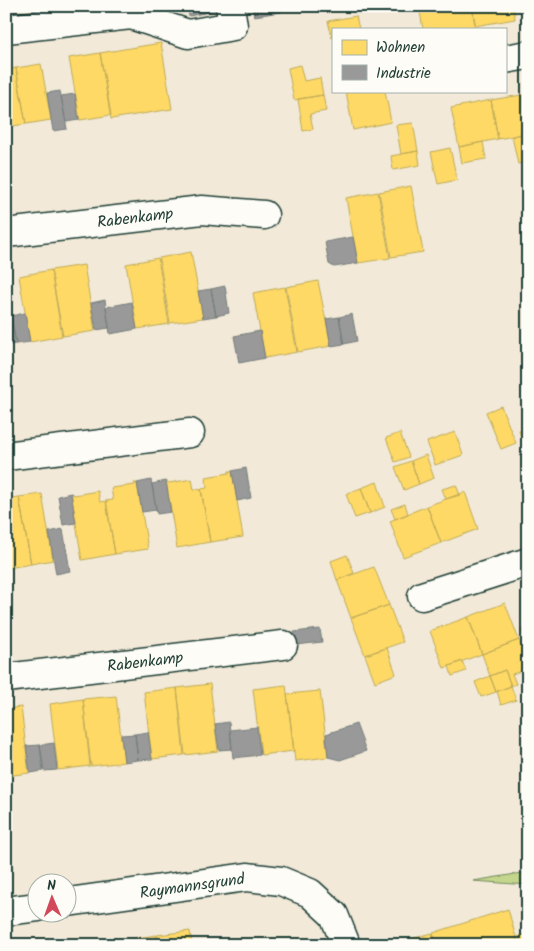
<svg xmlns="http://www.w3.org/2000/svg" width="534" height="951" viewBox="0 0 534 951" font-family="Kalam,sans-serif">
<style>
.green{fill:#c4d68b;stroke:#728a60}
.homes{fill:#ffd966;stroke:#bcaa57}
.industry{fill:#999;stroke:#747d7b}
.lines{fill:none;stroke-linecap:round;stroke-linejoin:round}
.minor-casing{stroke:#1f3d34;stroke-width:31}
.minor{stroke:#fdfcf7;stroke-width:28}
.labels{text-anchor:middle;stroke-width:5;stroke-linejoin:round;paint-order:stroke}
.street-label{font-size:16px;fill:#1f3d34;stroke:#fdfcf7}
</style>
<rect width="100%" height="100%" fill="#f2e9d8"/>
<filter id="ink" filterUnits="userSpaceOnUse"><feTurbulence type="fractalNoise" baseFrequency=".02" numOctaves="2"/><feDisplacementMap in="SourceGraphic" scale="10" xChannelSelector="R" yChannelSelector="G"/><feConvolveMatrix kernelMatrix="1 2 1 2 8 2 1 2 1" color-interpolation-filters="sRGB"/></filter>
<g filter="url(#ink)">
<!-- green -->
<path class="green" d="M 528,872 L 528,885 L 473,881 Z"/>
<!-- homes -->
<path class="homes" d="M 419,6 L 472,6 L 476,27 L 465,29 L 423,29 Z
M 472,6 L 513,6 L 515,19 L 475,26 Z
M 356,16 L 359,29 L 333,29 L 332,38 L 328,21 Z
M 161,43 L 172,109 L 111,119 L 100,53 Z
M 100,53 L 111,115 L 80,120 L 69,58 Z
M 41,64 L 51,120 L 26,124 L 16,68 Z
M 300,65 L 304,81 L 320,78 L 323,95 L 294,100 L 288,68 Z
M 16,68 L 26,124 L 6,127 L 6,70 Z
M 346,91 L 385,91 L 391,122 L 353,130 Z
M 528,94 L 528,133 L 498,139 L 491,100 Z
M 323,95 L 326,111 L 310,114 L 313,129 L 303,131 L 298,99 Z
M 491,100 L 498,139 L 459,147 L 451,108 Z
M 413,123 L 418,151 L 401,154 L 396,125 Z
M 528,133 L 528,162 L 518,164 L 512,136 Z
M 483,142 L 486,159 L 462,163 L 459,147 Z
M 450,148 L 457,180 L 438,184 L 431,152 Z
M 418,151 L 420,165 L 393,170 L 391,156 Z
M 411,186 L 423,252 L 391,257 L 379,192 Z
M 378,192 L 390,258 L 358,263 L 346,198 Z
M 191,252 L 203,318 L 170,323 L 159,258 Z
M 158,258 L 169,324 L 137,329 L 126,264 Z
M 84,265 L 95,331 L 63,336 L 51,270 Z
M 51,270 L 62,336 L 30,342 L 19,276 Z
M 318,281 L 331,346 L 298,352 L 286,287 Z
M 285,287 L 297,352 L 265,358 L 253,293 Z
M 501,406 L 516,443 L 501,449 L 486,412 Z
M 528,427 L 528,453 L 527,454 L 519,431 Z
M 455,432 L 463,455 L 435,465 L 427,442 Z
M 400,433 L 409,457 L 395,462 L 386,438 Z
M 426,455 L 434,478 L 419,484 L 411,461 Z
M 411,461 L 419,484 L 404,490 L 395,467 Z
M 229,471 L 232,471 L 243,537 L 210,542 L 201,489 L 207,488 L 206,477 L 229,473 Z
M 192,479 L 194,490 L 201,489 L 210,542 L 177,548 L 166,481 L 169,483 Z
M 377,482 L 385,507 L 370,513 L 361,488 Z
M 134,483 L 137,483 L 148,549 L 115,554 L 106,501 L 113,500 L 111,488 L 135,485 Z
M 456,485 L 460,495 L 446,499 L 442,489 Z
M 361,488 L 370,513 L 355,518 L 346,494 Z
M 98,491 L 100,502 L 106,501 L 115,554 L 82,560 L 71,493 L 74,495 Z
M 465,492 L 478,529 L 441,543 L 427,506 Z
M 42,494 L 53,560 L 31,564 L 19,497 Z
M 19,497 L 31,564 L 8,568 L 6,499 Z
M 405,504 L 408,514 L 395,519 L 391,509 Z
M 427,506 L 441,543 L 403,557 L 390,521 Z
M 347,555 L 354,573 L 337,580 L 331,561 Z
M 374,567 L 389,605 L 351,618 L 337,580 Z
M 505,603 L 519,640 L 482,654 L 468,617 Z
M 389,605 L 403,642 L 365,655 L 351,618 Z
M 468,617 L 482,654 L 444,668 L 430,631 Z
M 528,627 L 528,648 L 521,630 Z
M 519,640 L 528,663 L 528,669 L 512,674 L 516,684 L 511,686 L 505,670 L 490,676 L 482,654 Z
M 387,648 L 396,674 L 375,682 L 365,655 Z
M 462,661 L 466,671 L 452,676 L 449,666 Z
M 505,670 L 511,686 L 496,692 L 490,676 Z
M 490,676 L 496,692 L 481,697 L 475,682 Z
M 210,684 L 218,751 L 185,755 L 177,688 Z
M 286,685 L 294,751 L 261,755 L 253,689 Z
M 511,686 L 516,700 L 501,705 L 497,691 Z
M 177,688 L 184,755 L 152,759 L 144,692 Z
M 320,691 L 328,757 L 295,761 L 287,694 Z
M 116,696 L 124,762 L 91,766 L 83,699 Z
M 83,699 L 90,766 L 58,770 L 50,704 Z
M 21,707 L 29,773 L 6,776 L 6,709 Z
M 508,909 L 518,945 L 437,945 L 433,933 Z
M 190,931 L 192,945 L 158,945 L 157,935 Z
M 432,933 L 436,945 L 395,944 Z
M 528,933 L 528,945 L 519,945 L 516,937 Z
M 156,935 L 158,945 L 125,945 L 124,940 Z"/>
<!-- industry -->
<path class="industry" d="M 187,6 L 214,6 L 215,11 L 189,16 Z
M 252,6 L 280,6 L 281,12 L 254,16 Z
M 60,91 L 67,129 L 53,131 L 47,93 Z
M 75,94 L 79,120 L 66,122 L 61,96 Z
M 353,237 L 358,263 L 334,267 L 329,264 L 325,242 Z
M 225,286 L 229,313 L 216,316 L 211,289 Z
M 211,289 L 216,316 L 203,318 L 198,291 Z
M 105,300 L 109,328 L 96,330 L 91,303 Z
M 132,302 L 137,329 L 110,334 L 106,307 Z
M 25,313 L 30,342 L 16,344 L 11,316 Z
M 352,314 L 357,341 L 344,344 L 339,317 Z
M 6,316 L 11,316 L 16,344 L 6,345 Z
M 339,317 L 344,344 L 331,346 L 326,319 Z
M 260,331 L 265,358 L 239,363 L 234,336 Z
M 246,468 L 251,498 L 237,501 L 232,471 Z
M 151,480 L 156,510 L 142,512 L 137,483 Z
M 166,481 L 171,512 L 157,514 L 152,484 Z
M 71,493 L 76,523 L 63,525 L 58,496 Z
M 63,529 L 70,571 L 56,574 L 49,532 Z
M 320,629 L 322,642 L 296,645 L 294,632 Z
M 229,722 L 232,749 L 219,750 L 215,724 Z
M 356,724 L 366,751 L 340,760 L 328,757 L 326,734 Z
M 257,727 L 260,755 L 233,758 L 230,730 Z
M 148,732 L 152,759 L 138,760 L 135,734 Z
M 135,734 L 138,760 L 124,762 L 121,735 Z
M 54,743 L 57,770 L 44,771 L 40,745 Z
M 40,745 L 43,771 L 30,773 L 26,746 Z"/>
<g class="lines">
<defs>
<path id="minor" d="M 6,29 L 131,15 L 188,34 L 233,26 L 230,6
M 505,59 L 528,55
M 6,233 L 202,210 L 264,215
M 6,456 L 190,433
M 422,596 L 528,562
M 6,678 L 283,645
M 68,902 L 247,877 L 281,881 L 310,893 L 334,915 L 346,945
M 6,911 L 38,907"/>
</defs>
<!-- minor casing -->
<use href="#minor" class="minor-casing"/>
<!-- minor -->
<use href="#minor" class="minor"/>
</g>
</g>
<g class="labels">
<!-- street labels -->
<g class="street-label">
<text transform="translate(135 217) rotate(-7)" y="6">Rabenkamp</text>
<text transform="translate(145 661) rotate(-7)" y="6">Rabenkamp</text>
<text transform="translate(192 885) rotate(-8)" y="6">Raymannsgrund</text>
</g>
</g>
<!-- margin -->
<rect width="534" height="951" fill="none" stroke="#fdfcf7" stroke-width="25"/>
<rect x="12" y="12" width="509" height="926" fill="none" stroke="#1f3d34" stroke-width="2" filter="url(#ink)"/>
<!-- legend -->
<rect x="332" y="28" width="175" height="65" fill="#fdfcf7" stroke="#a4b0a9"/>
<rect x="342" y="40" width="25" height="15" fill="#ffd966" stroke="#a4b0a9"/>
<text x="376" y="52" font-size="15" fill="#1f3d34">Wohnen</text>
<rect x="342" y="65" width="25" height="15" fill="#999999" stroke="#a4b0a9"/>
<text x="376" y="78" font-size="15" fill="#1f3d34">Industrie</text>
<!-- north arrow -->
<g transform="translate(52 898) rotate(358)"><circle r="24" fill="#fdfcf7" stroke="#a4b0a9"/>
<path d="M0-4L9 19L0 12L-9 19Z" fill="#d1495b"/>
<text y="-8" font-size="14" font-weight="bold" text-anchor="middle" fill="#1f3d34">N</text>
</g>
</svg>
